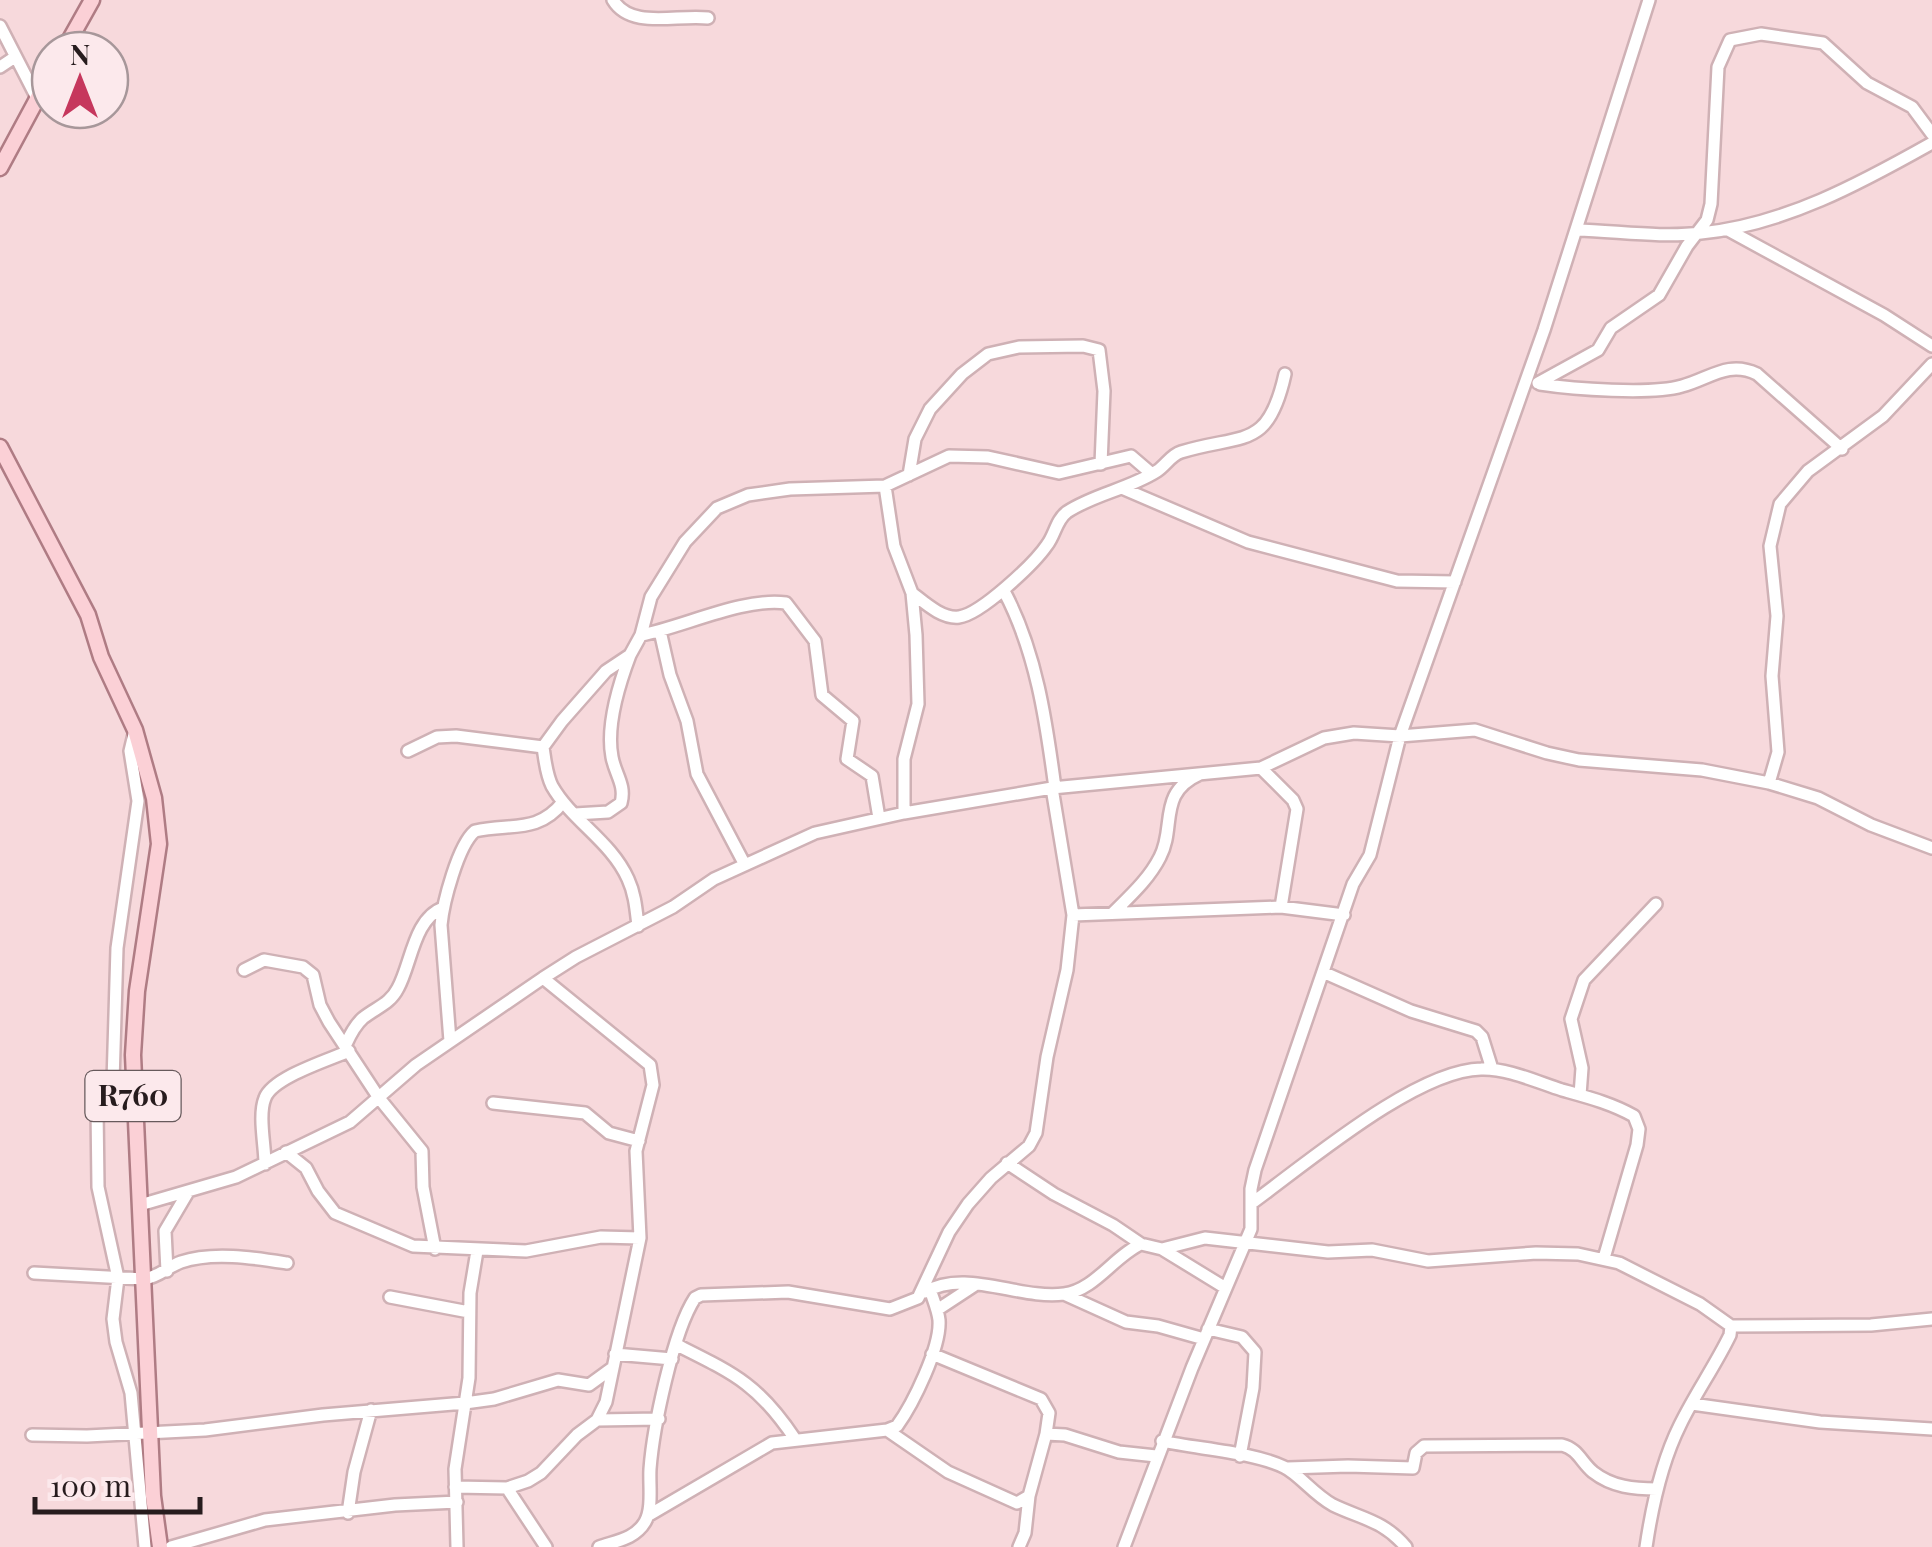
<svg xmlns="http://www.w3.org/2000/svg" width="1932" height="1547" viewBox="0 0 1932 1547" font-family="'Playfair Display',serif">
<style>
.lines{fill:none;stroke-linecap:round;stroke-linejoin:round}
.minor-casing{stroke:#cfb1b5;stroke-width:16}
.major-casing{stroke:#af7c84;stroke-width:19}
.minor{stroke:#fff;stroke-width:11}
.major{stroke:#fbd0d6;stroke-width:14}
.labels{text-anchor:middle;stroke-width:10;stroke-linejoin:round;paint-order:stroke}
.shield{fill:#fce9ec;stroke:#675a5c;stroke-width:2.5}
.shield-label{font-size:30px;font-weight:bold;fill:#271c1e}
</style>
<rect width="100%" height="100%" fill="#f7d9dc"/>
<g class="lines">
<defs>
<path id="minor" d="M 613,0 C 631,30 677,14 708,18
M 0,26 L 37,98
M 0,67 L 15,57
M 1577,230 C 1617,231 1661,238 1701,233 C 1784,225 1861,183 1932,143
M 1728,230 L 1884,315 L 1932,346
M 1538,383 L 1598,350 L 1611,328 L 1659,295 L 1687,246 L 1707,220 L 1711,204 L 1718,67 L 1730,40 L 1761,34 L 1823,43 L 1867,83 L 1912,107 L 1932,134
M 1540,384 C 1573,389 1651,395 1682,386 C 1709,379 1728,360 1757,374 L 1842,449
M 909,475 L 915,439 L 930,409 L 962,374 L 988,354 L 1019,347 L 1083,346 L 1099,350 L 1104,391 L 1101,464
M 885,486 L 894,546 L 912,593 L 916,635 L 918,704 L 904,759 L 904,813
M 1124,489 L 1248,542 L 1397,581 L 1455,582
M 1004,591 C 1036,651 1046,720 1055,788
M 912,593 C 925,603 942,619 959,617 C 981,614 1034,564 1047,545 C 1055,535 1056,520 1067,512 C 1094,494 1129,489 1157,471 C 1166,465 1171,455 1181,452 C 1243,433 1268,451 1285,374
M 660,631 L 670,675 L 687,721 L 697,774 L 745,865
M 641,635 C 683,627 744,597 786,603 L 815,641 L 822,695 L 853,721 L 847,759 L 872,776 L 879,818
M 543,747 C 545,760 546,774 552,786 C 572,821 611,841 628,879 C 635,894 636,909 638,926
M 408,751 L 437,737 L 456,736 L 543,747 L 562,721 L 606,671 L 630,655 L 641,635 L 651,597 L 685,542 L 717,508 L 748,495 L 790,489 L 885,486 L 949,456 L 988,457 L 1059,473 L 1131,456 L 1152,474
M 1261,768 L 1293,800 L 1297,809 L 1281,907
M 1769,783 L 1778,752 L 1772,676 L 1777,616 L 1770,546 L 1780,504 L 1808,471 L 1883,416 L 1932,364
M 575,814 L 608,812 L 621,803 C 626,785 615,774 612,757 C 606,726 619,684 630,655
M 1113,913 C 1130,896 1149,879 1160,857 C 1176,827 1157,793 1200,774
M 1073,915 L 1281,907 L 1344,915
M 244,970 L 264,960 L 303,967 L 313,975 L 320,1005 L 329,1022 L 379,1098 L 422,1151 L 423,1187 L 435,1249
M 1325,973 L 1411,1011 L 1476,1031 L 1482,1037 L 1492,1069
M 450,1041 L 441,925 C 443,903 458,845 475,831 C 510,823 538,834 563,802
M 346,1044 C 350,1035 355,1025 363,1018 C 377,1007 390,1004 398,988 C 411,965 414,918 443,908
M 113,1082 L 117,948 L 138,801 L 130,751 L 135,730
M 133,1091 L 102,1100 L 97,1108 L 98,1187 L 118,1278 L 113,1319 L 116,1342 L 131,1393 L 145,1547
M 1580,1095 L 1582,1068 L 1571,1019 L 1584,980 L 1656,904
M 493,1103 L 585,1113 L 609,1133 L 639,1141
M 286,1152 L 306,1168 L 318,1191 L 335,1213 L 413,1246 L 526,1251 L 601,1237 L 640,1238
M 1007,1163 L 1054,1194 L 1113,1225 L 1141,1244 L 1162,1249 L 1205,1238 L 1328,1252 L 1372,1250 L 1428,1261 L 1536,1253 L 1578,1254 L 1619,1263 L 1700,1304 L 1731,1326 L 1730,1335 C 1715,1366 1695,1394 1680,1425 C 1661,1463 1652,1506 1646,1547
M 265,1164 C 265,1145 258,1115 265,1098 C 273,1077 329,1060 349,1051
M 1252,1203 C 1306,1164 1416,1070 1481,1069 C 1507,1068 1537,1082 1562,1090 C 1587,1097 1611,1103 1634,1116 L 1639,1129 L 1637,1145 L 1604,1258
M 140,1205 L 236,1177 L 350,1122 L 416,1065 L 543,978 L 576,957 L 673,907 L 714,879 L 815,833 L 904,813 L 1052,788 L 1261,768 L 1324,738 L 1354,733 L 1400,736 L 1475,730 L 1547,753 L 1579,760 L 1702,770 L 1769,783 L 1818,798 L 1871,825 L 1932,848
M 1162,1249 L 1224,1287
M 167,1271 L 165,1231 L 188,1192
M 34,1273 L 144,1279 C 159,1277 167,1267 181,1262 C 213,1251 255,1258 287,1263
M 925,1292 C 966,1268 1020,1300 1064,1294 C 1095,1290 1114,1256 1141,1244
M 1064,1294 L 1126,1322 L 1158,1326 L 1204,1339
M 390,1297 L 469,1312
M 937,1310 L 975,1285
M 1731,1326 L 1871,1325 L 1932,1319
M 1208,1329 L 1242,1337 L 1255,1352 L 1253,1388 L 1240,1456
M 677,1345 C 735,1374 758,1384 795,1439
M 615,1354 L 672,1359
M 932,1354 L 1041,1399 L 1049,1413 L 1046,1434
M 1692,1404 L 1820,1422 L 1932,1429
M 597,1420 L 659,1419
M 887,1430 L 948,1472 L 1017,1503 L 1029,1496 L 1046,1434 L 1065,1435 L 1119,1452 L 1156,1456
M 32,1435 L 87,1436 L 205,1430 L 323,1415 L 465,1403 L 494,1399 L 558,1380 L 589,1385 L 611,1369
M 1162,1441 C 1198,1449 1253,1452 1284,1467 C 1299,1474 1313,1494 1333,1505 C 1362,1519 1383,1520 1406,1547
M 1288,1468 L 1348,1466 L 1413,1468 L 1416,1453 L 1424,1446 L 1562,1445 C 1578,1449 1581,1462 1593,1472 C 1612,1487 1634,1489 1657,1489
M 455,1487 L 507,1488 L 528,1481 L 541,1473 L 577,1435 L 597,1420 L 606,1402 L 640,1238 L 636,1151 L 653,1085 L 650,1065 L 543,978
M 507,1488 L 546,1547
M 348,1513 L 354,1472 L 371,1410
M 649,1515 L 772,1443 L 887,1430 L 897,1426 C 913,1404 941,1347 939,1320 C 938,1310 933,1299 930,1289
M 171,1547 L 265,1520 L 395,1505 L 457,1502
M 457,1547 L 455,1469 L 469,1378 L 470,1293 L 477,1251
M 599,1547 C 616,1541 635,1539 645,1522 C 653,1508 649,1485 650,1469 C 653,1429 673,1331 695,1298 L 701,1295 L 788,1292 L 890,1309 L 918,1298 L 949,1232 L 968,1204 L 991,1178 L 1029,1146 L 1036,1133 L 1047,1057 L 1067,970 L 1073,915 L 1052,788
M 1019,1547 L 1025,1533 L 1029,1496
M 1124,1547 L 1192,1368 L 1251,1229 L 1251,1189 L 1255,1170 L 1353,884 L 1370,855 L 1400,736 L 1544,330 L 1649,0"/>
<path id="major" d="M 64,50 L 92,0
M 0,168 L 50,75
M 0,447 L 88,615 L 101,657 L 135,730 L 154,798 L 159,844 L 137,991 L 133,1055 L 153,1496 L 160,1547"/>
</defs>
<!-- minor casing -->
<use href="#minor" class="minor-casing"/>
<!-- major casing -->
<use href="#major" class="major-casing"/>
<!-- minor -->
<use href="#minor" class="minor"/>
<!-- major -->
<use href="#major" class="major"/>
</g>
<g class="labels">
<!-- shield labels -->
<rect class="shield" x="85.5" y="1071" width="95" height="50" rx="8"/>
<g class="shield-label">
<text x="133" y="1106">R760</text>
</g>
</g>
<!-- north arrow -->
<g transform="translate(80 80)"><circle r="48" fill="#fce9ec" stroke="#a7979a" stroke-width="2.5"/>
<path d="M0-8L18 38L0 25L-18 38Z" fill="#c6375d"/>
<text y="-15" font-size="28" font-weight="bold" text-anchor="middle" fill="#271c1e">N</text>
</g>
<!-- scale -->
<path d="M35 1497v15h165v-15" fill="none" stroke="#271c1e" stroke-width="5"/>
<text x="50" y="1497" font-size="30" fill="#271c1e" stroke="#fce9ec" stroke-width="8" paint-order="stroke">100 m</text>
</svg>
